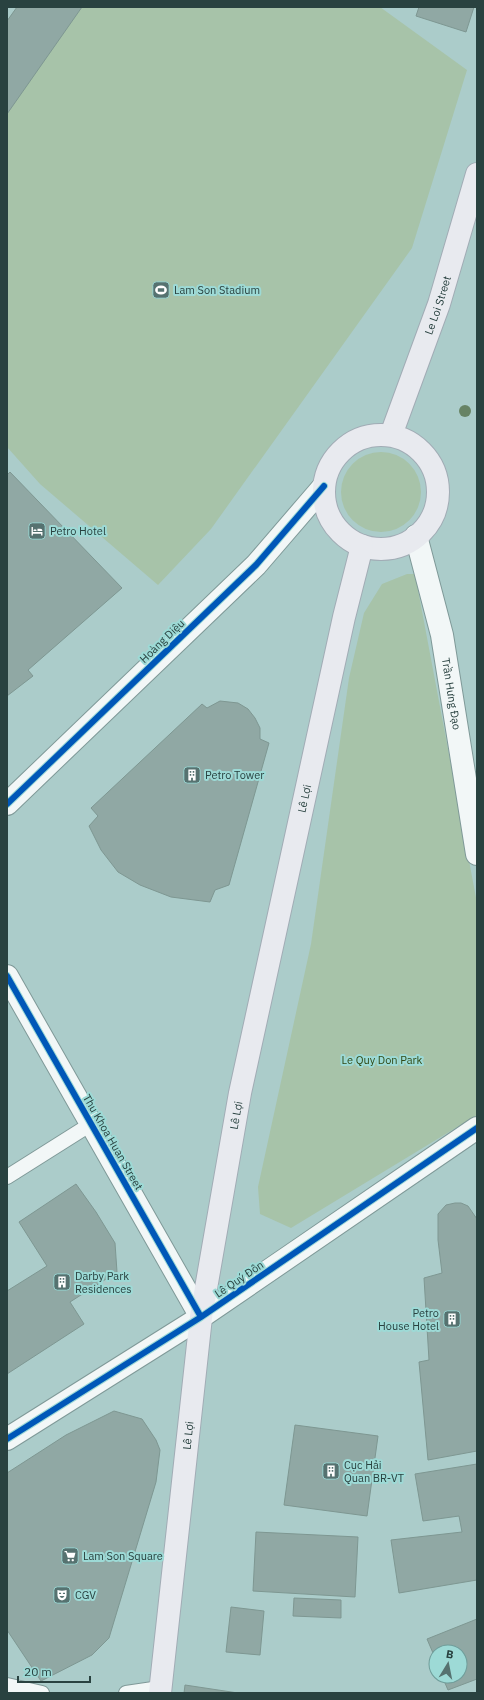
<svg xmlns="http://www.w3.org/2000/svg" width="484" height="1700" viewBox="0 0 484 1700" font-family="'IBM Plex Sans',sans-serif">
<style>
.green{fill:#a7c3a9}
.building{fill:#90a8a4;stroke:#7e9792}
.lines{fill:none;stroke-linecap:round;stroke-linejoin:round}
.service-casing{stroke:#7f9998;stroke-width:16}
.minor-casing{stroke:#7f9998;stroke-width:24}
.tertiary-casing{stroke:#7f9998;stroke-width:24}
.secondary-casing{stroke:#7f9998;stroke-width:24}
.primary-casing{stroke:#a1acb5;stroke-width:24}
.service{stroke:#f2f7f7;stroke-width:14}
.minor{stroke:#f2f7f7;stroke-width:22}
.tertiary{stroke:#f2f7f7;stroke-width:22}
.secondary{stroke:#f2f7f7;stroke-width:22}
.primary{stroke:#e8eaef;stroke-width:22}
.cycleway-casing{stroke:#9ddad6;stroke-width:8}
.cycleway{stroke:#0057b8;stroke-width:6}
.tree{fill:#678365}
.labels{text-anchor:middle;stroke-width:4;stroke-linejoin:round;paint-order:stroke}
.poi-label{font-size:11px;fill:#294240;stroke:#9ddad6;text-anchor:start}
.street-label{font-size:11px;fill:#294240;stroke:#9ddad6}
.park-label{font-size:11px;fill:#2f4813;stroke:#9ddad6}
</style>
<rect width="100%" height="100%" fill="#abccca"/>
<!-- green -->
<path class="green" d="M 17,7 L 380,7 L 467,70 L 412,248 L 211,529 L 158,585 L 40,484 L 7,447 L 7,21 Z
M341 492a40 40 0 1 1 80 0a40 40 0 1 1-80 0Z
M 407,574 L 415,574 L 477,903 L 477,1115 L 291,1228 L 260,1214 L 258,1187 L 311,944 L 349,678 L 364,613 L 382,584 Z"/>
<!-- building -->
<path class="building" d="M 17,7 L 82,7 L 7,114 L 7,21 Z
M 419,7 L 474,7 L 466,32 L 416,16 Z
M 10,472 L 122,588 L 28,670 L 33,676 L 7,696 L 7,475 Z
M 220,701 L 238,703 L 248,709 L 255,718 L 260,728 L 260,739 L 269,743 L 229,885 L 215,890 L 210,902 L 171,897 L 140,885 L 118,872 L 101,850 L 89,826 L 98,816 L 91,808 L 202,704 L 207,708 Z
M 76,1184 L 96,1212 L 115,1243 L 117,1272 L 70,1302 L 84,1324 L 7,1374 L 7,1291 L 47,1266 L 19,1222 Z
M 455,1203 L 461,1203 L 468,1206 L 477,1219 L 477,1451 L 428,1460 L 419,1362 L 429,1360 L 424,1278 L 442,1273 L 438,1240 L 438,1214 L 446,1205 Z
M 114,1411 L 142,1419 L 156,1440 L 160,1450 L 156,1482 L 109,1638 L 92,1655 L 41,1681 L 7,1630 L 7,1473 L 66,1435 Z
M 295,1425 L 378,1436 L 367,1516 L 284,1505 Z
M 477,1464 L 477,1580 L 399,1593 L 391,1540 L 462,1532 L 459,1516 L 423,1521 L 415,1474 Z
M 256,1532 L 358,1537 L 355,1597 L 253,1591 Z
M 294,1598 L 341,1600 L 341,1618 L 293,1616 Z
M 231,1607 L 264,1611 L 260,1655 L 226,1652 Z
M 477,1619 L 477,1679 L 448,1690 L 442,1676 L 460,1676 L 460,1652 L 436,1652 L 436,1660 L 427,1639 Z
M 185,1685 L 238,1693 L 184,1693 Z"/>
<g class="lines">
<defs>
<path id="service" d="M 7,1177 L 91,1124
M 7,1685 L 42,1693
M 126,1693 L 160,1688"/>
<path id="minor" d="M 7,804 L 256,565 L 324,486
M 7,976 L 201,1317"/>
<path id="tertiary" d="M 7,1439 L 201,1317 L 477,1128"/>
<g id="secondary">
<path id="s1" d="M 416,536 L 442,635 L 477,854"/>
</g>
<g id="primary">
<path id="s2" d="M 391,435 L 439,304 L 477,174"/>
<circle cx="381" cy="492" r="57"/>
<path id="s3" d="M 160,1693 L 201,1317 L 240,1093 L 344,617 L 362,546"/>
</g>
</defs>
<!-- service casing -->
<use href="#service" class="service-casing"/>
<!-- minor casing -->
<use href="#minor" class="minor-casing"/>
<!-- tertiary casing -->
<use href="#tertiary" class="tertiary-casing"/>
<!-- secondary casing -->
<use href="#secondary" class="secondary-casing"/>
<!-- primary casing -->
<use href="#primary" class="primary-casing"/>
<!-- service -->
<use href="#service" class="service"/>
<!-- minor -->
<use href="#minor" class="minor"/>
<!-- tertiary -->
<use href="#tertiary" class="tertiary"/>
<!-- secondary -->
<use href="#secondary" class="secondary"/>
<!-- primary -->
<use href="#primary" class="primary"/>
<defs>
<path id="cycleway" d="M 7,804 L 256,565 L 324,486
M 7,976 L 201,1317
M 7,1439 L 201,1317 L 477,1128"/>
</defs>
<!-- cycleway casing -->
<use href="#cycleway" class="cycleway-casing"/>
<!-- cycleway -->
<use href="#cycleway" class="cycleway"/>
</g>
<!-- trees -->
<circle class="tree" cx="465" cy="411" r="6"/>
<!-- icons -->
<defs>
<symbol id="stadium-square" viewBox="-11 -11 22 22"><rect x="-9" y="-9" width="18" height="18" rx="4" fill="#567270" stroke="#9ddad6"/><path d="M0-5a6.5 5 0 1 0 0 10a6.5 5 0 1 0 0-10ZM-3.5-1.8h7v3.6h-7Z" fill="#fff"/></symbol>
<symbol id="hotel-square" viewBox="-11 -11 22 22"><rect x="-9" y="-9" width="18" height="18" rx="4" fill="#567270" stroke="#9ddad6"/><path d="M-6-4.5h1.5V1H6V5H4.5V3h-9V5H-6ZM-4 0a1.8 1.8 0 1 1 3.6 0ZM.5 0V-2.5h3Q6-2.5 6 0Z" fill="#fff"/></symbol>
<symbol id="building-square" viewBox="-11 -11 22 22"><rect x="-9" y="-9" width="18" height="18" rx="4" fill="#567270" stroke="#9ddad6"/><path d="M-4-6H4V6H1V3H-1V6H-4ZM-2.5-4.3h1.7v1.8h-1.7ZM.8-4.3h1.7v1.8H.8ZM-2.5-1h1.7V.8h-1.7ZM.8-1h1.7V.8H.8Z" fill="#fff"/></symbol>
<symbol id="supermarket-square" viewBox="-11 -11 22 22"><rect x="-9" y="-9" width="18" height="18" rx="4" fill="#567270" stroke="#9ddad6"/><path d="M-6-5.5h2.5l.6 2H6L4.5 2H-2.5L-4.4-4H-6ZM-1.5 3.2a1.3 1.3 0 1 0 .1 0ZM3 3.2a1.3 1.3 0 1 0 .1 0Z" fill="#fff"/></symbol>
<symbol id="theatre-square" viewBox="-11 -11 22 22"><rect x="-9" y="-9" width="18" height="18" rx="4" fill="#567270" stroke="#9ddad6"/><path d="M-5-5.5Q0-4 5-5.5V0Q5 5 0 6Q-5 5-5 0ZM-3.3-2.5H-1v1.5H-3.3ZM1-2.5H3.3v1.5H1ZM-2.8 1Q0 5.5 2.8 1Z" fill="#fff"/></symbol>
</defs>
<g fill-rule="evenodd">
<use href="#stadium-square" x="151" y="280" width="20" height="20"/>
<use href="#hotel-square" x="27" y="521" width="20" height="20"/>
<use href="#building-square" x="182" y="765" width="20" height="20"/>
<use href="#building-square" x="52" y="1272" width="20" height="20"/>
<use href="#building-square" x="442" y="1309" width="20" height="20"/>
<use href="#building-square" x="321" y="1461" width="20" height="20"/>
<use href="#supermarket-square" x="60" y="1546" width="20" height="20"/>
<use href="#theatre-square" x="52" y="1585" width="20" height="20"/>
</g>
<g class="labels">
<!-- poi labels -->
<g class="poi-label">
<text x="174" y="294">Lam Son Stadium</text>
<text x="50" y="535">Petro Hotel</text>
<text x="205" y="779">Petro Tower</text>
<text x="75" y="1280">Darby Park<tspan x="75" dy="13">Residences</tspan></text>
<text x="439" y="1317" text-anchor="end">Petro<tspan x="439" dy="13">House Hotel</tspan></text>
<text x="344" y="1469">Cục Hải<tspan x="344" dy="13">Quan BR-VT</tspan></text>
<text x="83" y="1560">Lam Son Square</text>
<text x="75" y="1599">CGV</text>
</g>
<!-- street labels -->
<g class="street-label">
<text dy="4" stroke="none"><textPath href="#s2" startOffset="138">Le Loi Street</textPath></text>
<text transform="translate(162 641) rotate(-44)" y="4">Hoàng Diệu</text>
<text dy="4" stroke="none"><textPath href="#s1" startOffset="162">Trần Hưng Đạo</textPath></text>
<text dy="4" stroke="none"><textPath href="#s3" startOffset="907">Lê Lợi</textPath></text>
<text dy="4" stroke="none"><textPath href="#s3" startOffset="583">Lê Lợi</textPath></text>
<text transform="translate(113 1142) rotate(60)" y="4">Thu Khoa Huan Street</text>
<text transform="translate(239 1279) rotate(-34)" y="4">Lê Quý Đôn</text>
<text dy="4" stroke="none"><textPath href="#s3" startOffset="259">Lê Lợi</textPath></text>
</g>
<!-- park labels -->
<g class="park-label">
<text x="382" y="1064">Le Quy Don Park</text>
</g>
</g>
<!-- border -->
<rect width="484" height="1700" fill="none" stroke="#294240" stroke-width="16"/>
<!-- north arrow -->
<g transform="translate(448 1664) rotate(10)"><circle r="19" fill="#9ddad6" stroke="#6f9d9a"/>
<path d="M0-3L7 15L0 10L-7 15Z" fill="#567270"/>
<text y="-6" font-size="11" font-weight="bold" text-anchor="middle" fill="#294240">B</text>
</g>
<!-- scale -->
<path d="M18 1676v6h72v-6" fill="none" stroke="#294240" stroke-width="2"/>
<text x="24" y="1676" font-size="12" fill="#294240" stroke="#9ddad6" stroke-width="3" paint-order="stroke">20 m</text>
</svg>
